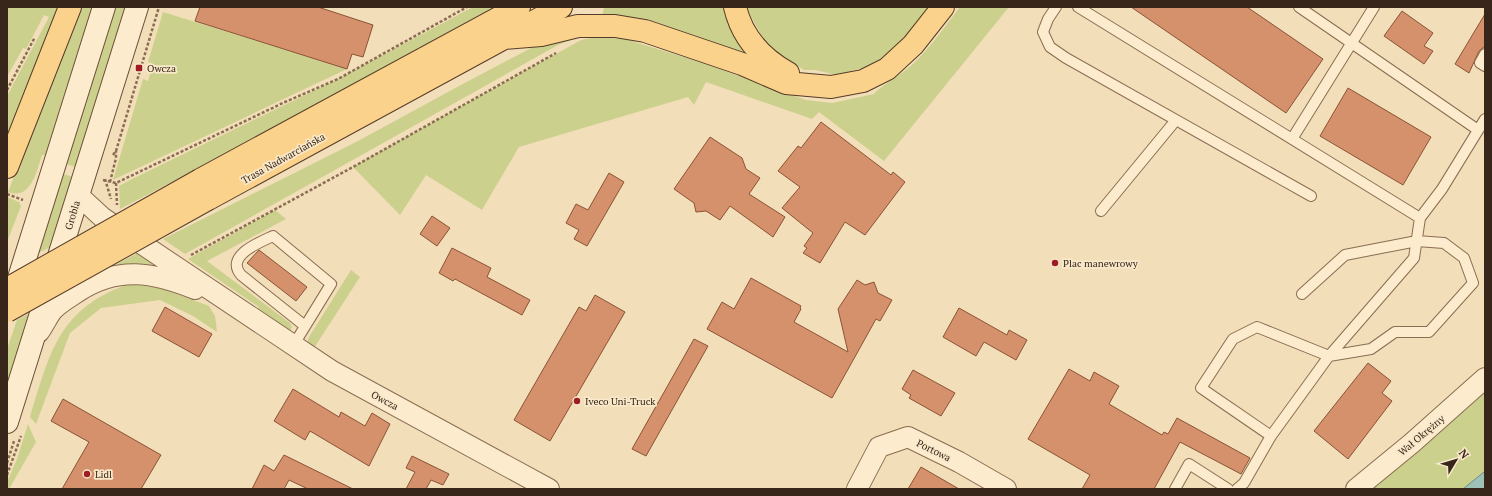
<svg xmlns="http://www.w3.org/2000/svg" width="1492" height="496" viewBox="0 0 1492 496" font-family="'PT Serif',serif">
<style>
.green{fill:#ccd08d}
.water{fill:#9ec2b5;stroke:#668f83}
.building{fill:#d4916b;stroke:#8b5336}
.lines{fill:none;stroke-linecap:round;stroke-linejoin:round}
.service-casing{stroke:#8a6d52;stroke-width:12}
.minor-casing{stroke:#8a6d52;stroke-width:22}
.secondary-casing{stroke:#6b4e36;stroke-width:24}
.primary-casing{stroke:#563b28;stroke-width:24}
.path{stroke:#8a6d52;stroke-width:2.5;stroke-dasharray:3 2;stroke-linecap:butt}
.service{stroke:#fcebcd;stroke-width:10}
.minor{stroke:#fcebcd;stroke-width:20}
.secondary{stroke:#fcebcd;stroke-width:22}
.primary{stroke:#fbd28b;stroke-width:22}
.primary-bridge-casing{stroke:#563b28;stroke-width:24;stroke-linecap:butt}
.primary-bridge{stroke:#fbd28b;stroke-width:22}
.poi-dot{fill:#9e1d25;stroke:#f9e8c9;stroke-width:1.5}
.labels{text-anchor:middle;stroke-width:3.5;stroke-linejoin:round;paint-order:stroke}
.poi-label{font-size:10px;fill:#372619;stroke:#f9e8c9;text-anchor:start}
.street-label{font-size:10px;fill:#372619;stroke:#f9e8c9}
</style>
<rect width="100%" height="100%" fill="#f2deb9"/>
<!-- green -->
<path class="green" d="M 7,7 L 62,7 L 7,141 L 7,96 L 49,17 L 44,15 L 26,49 L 23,48 L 7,77 Z
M 80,7 L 92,7 L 45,155 L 42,155 C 37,170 31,201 8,192 Z
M 115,7 L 125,7 L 76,167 L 66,164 Z
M 473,7 L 498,7 L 332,98 L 120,209 L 119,186 L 130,180 L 338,79 Z
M 606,7 L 726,7 L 755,61 L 602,16 L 604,8 Z
M 747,7 L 929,7 L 906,37 L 887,56 L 869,66 L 837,75 L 815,70 L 804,70 L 768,47 L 748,12 Z
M 960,7 L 1009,7 L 884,161 L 819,112 L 812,119 L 706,82 L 694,105 L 688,97 L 519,147 L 482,210 L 426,175 L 400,215 L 353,167 L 581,40 L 596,37 L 625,39 L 703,63 L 806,100 L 832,103 L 874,94 C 878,88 905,72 913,64 C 931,47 945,26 960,7 Z
M 163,12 L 347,69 L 113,180 L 143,79 L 148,81 L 153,64 L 148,62 Z
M 587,34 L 558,45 L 185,254 L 163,239 L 358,141 L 459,86 L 550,38 Z
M 63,174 L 73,177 L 51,247 L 38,253 Z
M 7,197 L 19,202 L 21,206 L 7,242 Z
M 275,210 L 286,219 L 207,261 L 290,323 L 292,327 L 289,333 L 255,312 L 259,307 L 188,259 Z
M 139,252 L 164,269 L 106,270 Z
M 351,270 L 360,277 L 314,348 L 307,343 L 309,337 Z
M 129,284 L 161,288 L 209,306 L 215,316 L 217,332 L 193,316 L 160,300 L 101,308 L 70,333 L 36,424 L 30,417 C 50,352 59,308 129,284 Z
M 30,313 L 7,386 L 7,349 L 17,320 Z
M 1485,386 L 1484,472 L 1463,489 L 1362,489 Z
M 28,424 L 36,442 L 9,489 L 7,489 L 7,482 L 17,459 Z"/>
<!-- water -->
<path class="water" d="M 1485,471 L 1485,489 L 1463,489 L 1484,472 Z"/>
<!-- building -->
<path class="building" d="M 200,7 L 318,7 L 373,25 L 363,57 L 352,54 L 347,69 L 195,21 Z
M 1131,7 L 1247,7 L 1323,59 L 1286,113 Z
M 1402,11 L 1433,33 L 1424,46 L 1433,51 L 1424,64 L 1384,36 Z
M 1485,14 L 1485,46 L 1479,51 L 1469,73 L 1455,64 Z
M 1348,88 L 1431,137 L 1403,185 L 1320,136 Z
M 821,122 L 891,175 L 893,172 L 905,182 L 865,235 L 845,222 L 820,263 L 803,253 L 807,248 L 804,246 L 813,233 L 782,208 L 800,187 L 778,171 L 798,146 L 801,148 Z
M 710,137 L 742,158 L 746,169 L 760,178 L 749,194 L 785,217 L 773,237 L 730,206 L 720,220 L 706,211 L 696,212 L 694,203 L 674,189 Z
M 609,173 L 624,182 L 587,246 L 574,239 L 579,230 L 566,223 L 576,204 L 588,210 Z
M 432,216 L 450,228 L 437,246 L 420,234 Z
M 452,248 L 491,268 L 487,277 L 530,300 L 522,315 L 455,279 L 453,281 L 439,273 Z
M 259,250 L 307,287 L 296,301 L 247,263 Z
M 751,278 L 801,306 L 800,308 L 801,309 L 794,322 L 848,352 L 838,309 L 857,280 L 865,285 L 874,282 L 878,293 L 892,300 L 880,321 L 876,319 L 832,398 L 707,329 L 722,302 L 734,309 Z
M 595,295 L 625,312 L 550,441 L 514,420 L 579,307 L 586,311 Z
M 165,307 L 212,334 L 199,357 L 152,331 Z
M 959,308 L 1007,335 L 1009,330 L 1027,340 L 1016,360 L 984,342 L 976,356 L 943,337 Z
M 694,339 L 708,346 L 646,456 L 632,449 Z
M 1368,363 L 1391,381 L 1382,393 L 1392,401 L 1348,459 L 1314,431 Z
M 1069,369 L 1090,381 L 1094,372 L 1119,386 L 1109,404 L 1162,435 L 1164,432 L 1168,434 L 1177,418 L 1250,458 L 1241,474 L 1180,442 L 1154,489 L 1082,489 L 1090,475 L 1028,439 Z
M 913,370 L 955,393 L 941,416 L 909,398 L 911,395 L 902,389 Z
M 293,389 L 339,417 L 341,412 L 365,426 L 372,413 L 390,424 L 369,466 L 310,431 L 305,440 L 274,421 Z
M 63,399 L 161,455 L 141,489 L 62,489 L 89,442 L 51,421 Z
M 284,455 L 353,489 L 308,489 L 289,480 L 284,489 L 252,489 L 264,465 L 274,471 Z
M 412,456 L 449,474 L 443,485 L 431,480 L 426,489 L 406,489 L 415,472 L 406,468 Z
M 921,467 L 959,489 L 908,489 Z"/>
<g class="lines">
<defs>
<path id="service" d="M 1056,7 L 1048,19 L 1043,32 L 1050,47 L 1066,58 L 1311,196
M 1078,7 L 1420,218 L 1442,189 L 1485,119
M 1299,7 L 1478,130
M 1485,54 L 1480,63 L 1485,66
M 1292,139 L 1374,7
M 1101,211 L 1176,120
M 293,346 L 331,284 L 273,236 C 258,243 225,256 241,275 L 305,326
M 1271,436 L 1329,356 L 1414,258 L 1420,218
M 1175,489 L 1189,464 L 1228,489
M 1237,489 L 1244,483 L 1271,436 L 1201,388 L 1233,339 L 1257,327 L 1329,356 L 1371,349 L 1395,332 L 1429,332 L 1473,283 L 1464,258 L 1444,243 L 1417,241 L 1345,255 L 1302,294"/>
<path id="minor" d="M 78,195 L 103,218 L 332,371 L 549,489
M 39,332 C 44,325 47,318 52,311 C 59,303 70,297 79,291 C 118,266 153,272 195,289
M 857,489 L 879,447 L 908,437 L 959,462 L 1006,489
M 1356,489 L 1412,443 L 1485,378"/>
<path id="secondary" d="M 13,297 L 104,7
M 7,422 L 137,7"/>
<path id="primary" d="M 735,7 C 742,37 761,58 788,73
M 503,38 L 541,35 L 578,26 L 615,26 L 645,31 L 742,64 L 786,83 L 831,87 L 863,81 L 887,69 L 913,45 L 943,7
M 7,167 L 70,7
M 200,180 L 519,7
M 208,199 L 561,7"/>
</defs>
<!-- service casing -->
<use href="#service" class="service-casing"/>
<!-- minor casing -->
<use href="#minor" class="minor-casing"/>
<!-- secondary casing -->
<use href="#secondary" class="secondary-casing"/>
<!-- primary casing -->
<use href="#primary" class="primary-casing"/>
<!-- path -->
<path class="path" d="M 7,90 L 35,37
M 113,155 L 116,151 L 159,7
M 105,179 L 111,199
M 103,180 L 116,183 L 285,102 L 338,79 L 467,7
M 110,182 L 116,158 L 116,151
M 116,183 L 117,205
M 7,194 L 23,200
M 191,255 L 353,167 L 556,53
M 7,463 L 14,441
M 7,475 L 21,436"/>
<!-- service -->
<use href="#service" class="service"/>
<!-- minor -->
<use href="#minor" class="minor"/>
<!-- secondary -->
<use href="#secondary" class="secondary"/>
<!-- primary -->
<use href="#primary" class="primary"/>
<defs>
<path id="primary-bridge" d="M 7,289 L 200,180
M 7,311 L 208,199"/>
</defs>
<!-- primary-bridge casing -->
<use href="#primary-bridge" class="primary-bridge-casing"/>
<!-- primary-bridge -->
<use href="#primary-bridge" class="primary-bridge"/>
</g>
<!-- markers -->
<g class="poi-dot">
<rect x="135" y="64" width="8" height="8" rx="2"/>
<circle cx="1055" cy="263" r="4"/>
<circle cx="577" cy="401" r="4"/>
<circle cx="87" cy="474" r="4"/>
</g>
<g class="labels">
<!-- poi labels -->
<g class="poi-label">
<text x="147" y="72">Owcza</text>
<text x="1063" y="267">Plac manewrowy</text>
<text x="585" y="405">Iveco Uni-Truck</text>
<text x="95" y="478">Lidl</text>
</g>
<!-- street labels -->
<g class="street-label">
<text transform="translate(283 158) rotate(-29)" y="4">Trasa Nadwarciańska</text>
<text transform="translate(72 215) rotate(-73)" y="4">Grobla</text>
<text transform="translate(385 400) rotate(28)" y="4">Owcza</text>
<text transform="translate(1421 435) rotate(-40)" y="4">Wał Okrężny</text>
<text transform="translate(934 450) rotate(26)" y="4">Portowa</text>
</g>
</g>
<!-- border -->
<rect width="1492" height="496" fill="none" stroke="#372619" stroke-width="16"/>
<!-- north arrow -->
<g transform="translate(1456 460) rotate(52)" stroke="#f9e8c9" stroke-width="3" paint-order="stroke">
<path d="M0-3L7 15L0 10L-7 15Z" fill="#372619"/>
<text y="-6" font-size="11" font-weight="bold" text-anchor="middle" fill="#372619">N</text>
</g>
</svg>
